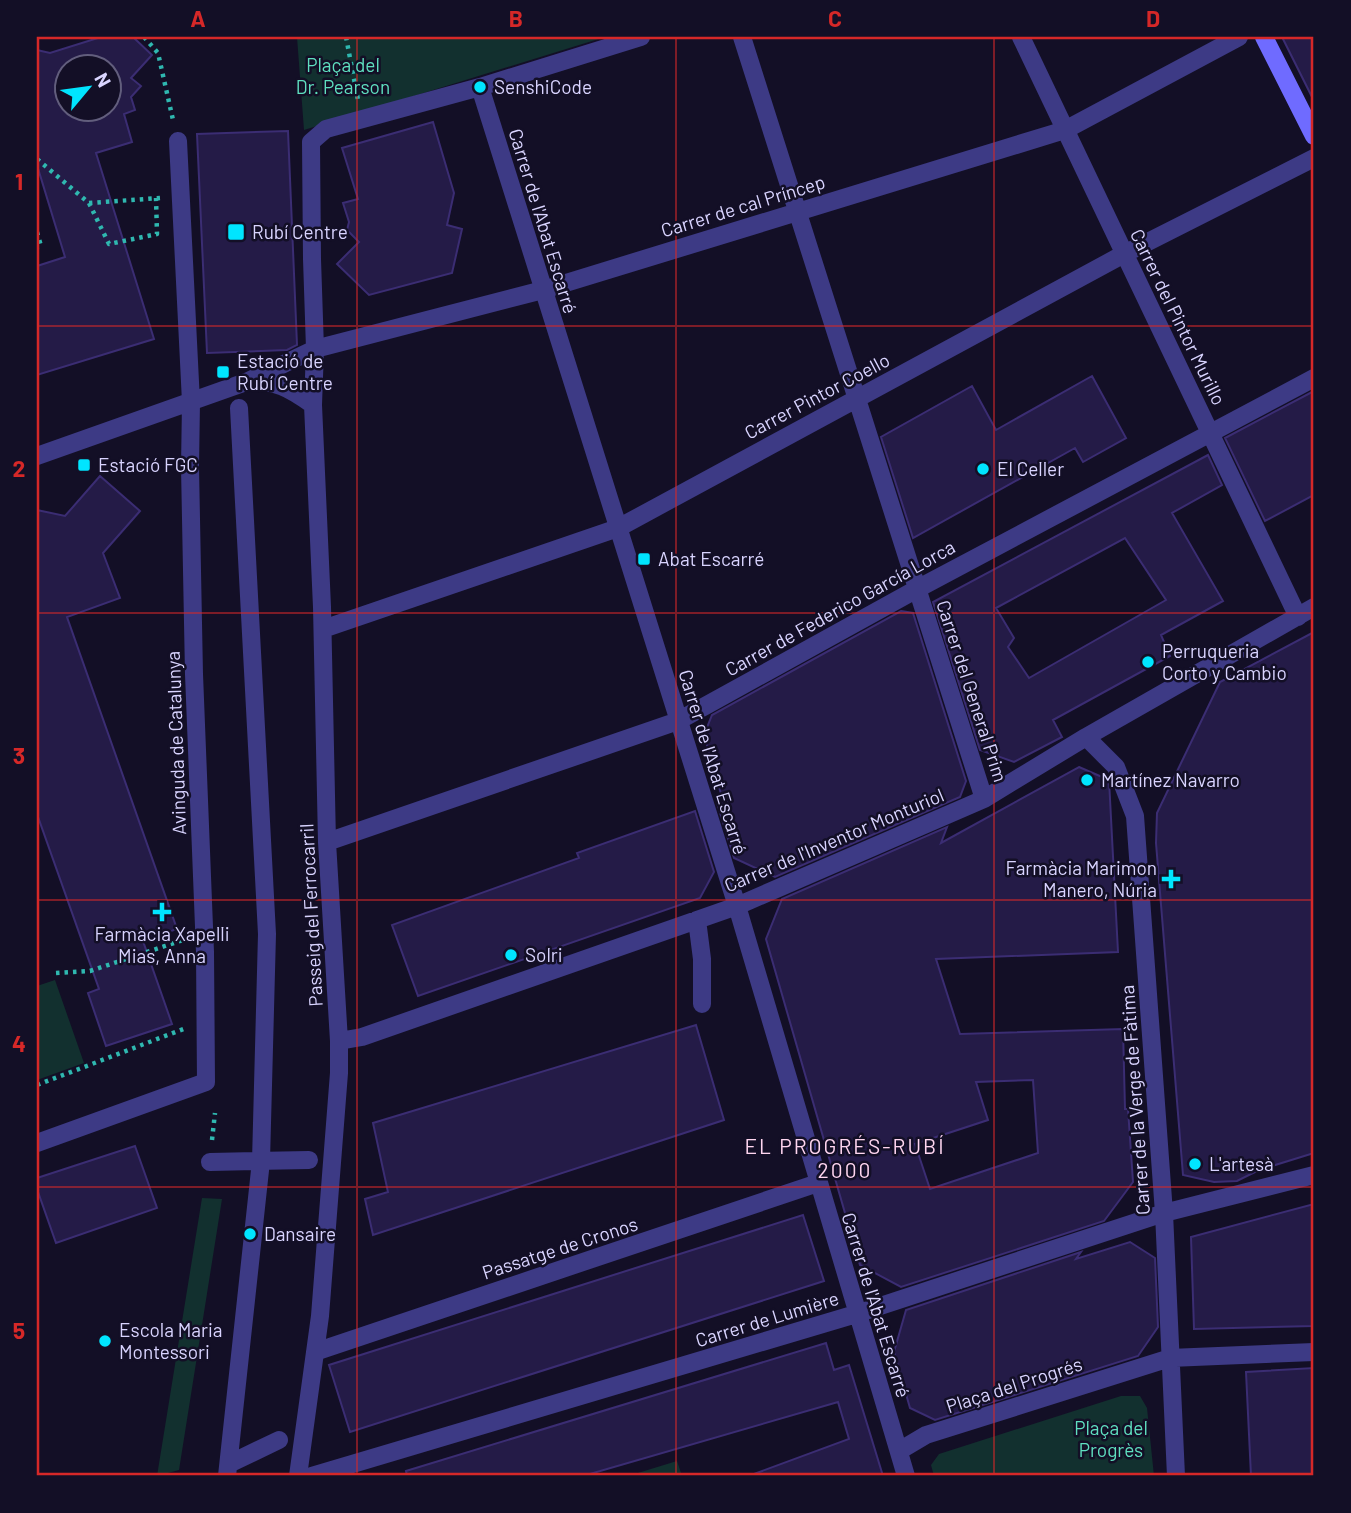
<svg xmlns="http://www.w3.org/2000/svg" width="1351" height="1513" viewBox="0 0 1351 1513" font-family="Barlow,sans-serif">
<style>
.green{fill:#12302f}
.building{fill:#241b47;stroke:#3b2d73;stroke-width:2;fill-rule:evenodd}
.lines{fill:none;stroke-linecap:round;stroke-linejoin:round}
.path{stroke:#2fb8b0;stroke-width:4.5;stroke-dasharray:3.5 5;stroke-linecap:butt}
.street{stroke:#3d3a85;stroke-width:18}
.secondary{stroke:#6f6bff;stroke-width:18}
.grid{fill:none;stroke:#d62828;stroke-width:2;stroke-opacity:0.55}
.poi-dot{fill:#00e5ff;stroke:#130f26;stroke-width:2.5}
.labels{text-anchor:middle;stroke-width:5;stroke-linejoin:round;paint-order:stroke}
.park-label{font-size:19px;fill:#5fe0c0;stroke:#130f26}
.poi-label{font-size:19px;fill:#d9d4ff;stroke:#130f26;text-anchor:start}
.street-label{font-size:19px;fill:#d9d4ff;stroke:#130f26}
.neighbourhood-label{font-size:21px;letter-spacing:2px;fill:#ffd6f0;stroke:#130f26}
.neatline{fill:none;stroke:#d62828;stroke-width:2.5}
.grid-label{font-size:23px;text-anchor:middle;font-weight:bold;fill:#d62828}
</style>
<rect width="100%" height="100%" fill="#130f26"/>
<!-- green -->
<path class="green" d="M 297,37 L 605,37 L 304,130 Z
M 55,980 L 84,1063 L 37,1080 L 37,986 Z
M 202,1198 L 222,1199 L 179,1470 L 157,1476 Z
M 1121,1396 L 1140,1396 L 1147,1408 L 1154,1476 L 934,1476 L 931,1465 L 939,1454 Z
M 677,1461 L 682,1476 L 628,1476 Z"/>
<!-- building -->
<path class="building" d="M 101,37 L 133,37 L 152,55 L 131,78 L 141,86 L 131,97 L 135,110 L 124,114 L 132,142 L 96,153 L 154,339 L 37,375 L 37,266 L 65,257 L 37,165 L 37,50 L 50,53 ZM 66,66 L 108,66 L 108,108 L 66,108 Z
M 1282,37 L 1314,37 L 1314,101 Z
M 433,122 L 454,193 L 447,225 L 462,229 L 452,273 L 369,295 L 337,264 L 359,242 L 347,230 L 349,222 L 343,203 L 358,199 L 342,148 Z
M 288,131 L 297,345 L 287,350 L 207,353 L 197,134 Z
M 1092,376 L 1126,438 L 1083,462 L 1075,448 L 913,538 L 881,437 L 972,386 L 996,430 Z
M 1314,391 L 1314,495 L 1265,521 L 1225,438 Z
M 1208,455 L 1222,485 L 1172,513 L 1223,601 L 1161,635 L 1170,656 L 1053,720 L 1062,737 L 1014,762 L 980,750 L 933,602 ZM 1125,538 L 1166,600 L 1029,678 L 1008,647 L 1014,638 L 996,608 Z
M 100,476 L 140,511 L 103,553 L 120,598 L 67,617 L 177,929 L 143,941 L 172,1024 L 106,1046 L 88,993 L 99,989 L 37,814 L 37,510 L 65,516 Z
M 901,611 L 913,613 L 966,781 L 960,797 L 775,877 L 734,858 L 717,803 L 723,801 L 704,735 L 712,715 Z
M 1314,632 L 1314,1153 L 1259,1170 L 1237,1181 L 1214,1182 L 1183,1175 L 1156,843 L 1157,813 L 1220,682 Z
M 1079,767 L 1109,780 L 1118,952 L 936,959 L 960,1034 L 1123,1029 L 1125,1109 L 1128,1109 L 1133,1182 L 1104,1221 L 901,1287 L 860,1265 L 766,939 L 782,899 L 947,827 L 941,843 ZM 1033,1080 L 1038,1153 L 930,1189 L 915,1144 L 988,1120 L 976,1082 Z
M 695,811 L 714,872 L 700,898 L 418,996 L 392,925 L 579,858 L 577,853 Z
M 696,1025 L 724,1120 L 373,1235 L 365,1199 L 388,1192 L 373,1123 Z
M 135,1146 L 157,1208 L 56,1243 L 37,1189 L 37,1178 Z
M 1314,1204 L 1314,1326 L 1194,1329 L 1191,1237 Z
M 803,1215 L 824,1281 L 350,1432 L 329,1365 Z
M 1130,1242 L 1155,1258 L 1158,1327 L 1138,1356 L 935,1420 L 910,1408 L 894,1352 L 906,1310 L 1081,1252 L 1076,1259 Z
M 826,1343 L 834,1370 L 849,1365 L 883,1476 L 754,1476 L 754,1474 L 849,1439 L 838,1402 L 583,1476 L 407,1476 L 406,1471 Z
M 1314,1368 L 1314,1476 L 1251,1476 L 1246,1372 Z"/>
<g class="lines">
<!-- path -->
<path class="path" d="M 144,37 L 158,53 L 173,120
M 346,37 L 358,100
M 37,159 L 89,203 L 160,198
M 89,203 L 109,244 L 157,234 L 156,198
M 37,232 L 41,246 L 37,247
M 56,973 L 90,971 L 183,940
M 37,1085 L 186,1028
M 212,1140 L 215,1113"/>
<!-- street -->
<path class="street" d="M 742,37 L 984,799
M 1021,37 L 1298,617
M 480,87 L 737,906 L 906,1476
M 246,382 L 315,349 L 543,290 L 1065,130 L 1239,37
M 37,456 L 246,382 C 274,379 291,389 313,405
M 323,629 L 618,528 L 1124,254 L 1314,158
M 1086,737 L 1116,767 L 1135,816 L 1164,1213 L 1176,1476
M 327,842 L 678,721 L 917,589 L 1314,378
M 697,920 L 702,959 L 702,1004
M 339,1041 L 362,1037 L 737,906 L 984,799 L 1086,737 L 1314,607
M 37,1143 L 206,1082 L 205,952 L 194,674 L 190,467 L 191,402 L 178,141
M 210,1162 L 309,1160
M 315,1352 L 818,1183
M 899,1451 L 926,1435 L 1170,1358 L 1314,1352
M 229,1464 L 279,1440
M 227,1476 L 261,1161 L 267,934 L 239,408
M 298,1476 L 320,1316 L 339,1073 L 339,1041 L 327,842 L 322,607 L 313,405 L 315,349 L 312,259 L 311,142 L 326,129 L 480,87 L 641,37
M 312,1476 L 856,1314 L 1164,1213 L 1314,1175"/>
<!-- secondary -->
<path class="secondary" d="M 1264,37 L 1314,136"/>
</g>
<!-- grid -->
<path class="grid" d="M 357,37 L 357,1476M 676,37 L 676,1476M 994,37 L 994,1476M 37,326 L 1314,326M 37,613 L 1314,613M 37,900 L 1314,900M 37,1187 L 1314,1187"/>
<!-- markers -->
<g class="poi-dot">
<circle cx="480" cy="87" r="7"/>
<rect x="227" y="223" width="18" height="18" rx="3.5"/>
<rect x="216" y="365" width="14" height="14" rx="3.5"/>
<rect x="77" y="458" width="14" height="14" rx="3.5"/>
<circle cx="983" cy="469" r="7"/>
<rect x="637" y="552" width="14" height="14" rx="3.5"/>
<circle cx="1148" cy="662" r="7"/>
<circle cx="1087" cy="780" r="7"/>
<path d="M1167.5 868.5h7v7h7v7h-7v7h-7v-7h-7v-7h7z"/>
<path d="M158.5 901.5h7v7h7v7h-7v7h-7v-7h-7v-7h7z"/>
<circle cx="511" cy="955" r="7"/>
<circle cx="1195" cy="1164" r="7"/>
<circle cx="250" cy="1234" r="7"/>
<circle cx="105" cy="1341" r="7"/>
</g>
<g class="labels">
<!-- park labels -->
<g class="park-label">
<text x="343" y="72">Plaça del<tspan x="343" dy="22">Dr. Pearson</tspan></text>
<text x="1111" y="1435">Plaça del<tspan x="1111" dy="22">Progrès</tspan></text>
</g>
<!-- poi labels -->
<g class="poi-label">
<text x="494" y="94">SenshiCode</text>
<text x="252" y="239">Rubí Centre</text>
<text x="237" y="368">Estació de<tspan x="237" dy="22">Rubí Centre</tspan></text>
<text x="98" y="472">Estació FGC</text>
<text x="997" y="476">El Celler</text>
<text x="658" y="566">Abat Escarré</text>
<text x="1162" y="658">Perruqueria<tspan x="1162" dy="22">Corto y Cambio</tspan></text>
<text x="1101" y="787">Martínez Navarro</text>
<text x="1157" y="875" text-anchor="end">Farmàcia Marimon<tspan x="1157" dy="22">Manero, Núria</tspan></text>
<text x="162" y="941" text-anchor="middle">Farmàcia Xapelli<tspan x="162" dy="22">Mias, Anna</tspan></text>
<text x="525" y="962">Solri</text>
<text x="1209" y="1171">L'artesà</text>
<text x="264" y="1241">Dansaire</text>
<text x="119" y="1337">Escola Maria<tspan x="119" dy="22">Montessori</tspan></text>
</g>
<!-- street labels -->
<g class="street-label">
<text transform="translate(743 206) rotate(-17)" y="7">Carrer de cal Príncep</text>
<text transform="translate(543 221) rotate(73)" y="7">Carrer de l'Abat Escarré</text>
<text transform="translate(1178 317) rotate(64)" y="7">Carrer del Pintor Murillo</text>
<text transform="translate(817 396) rotate(-28)" y="7">Carrer Pintor Coello</text>
<text transform="translate(840 608) rotate(-29)" y="7">Carrer de Federico García Lorca</text>
<text transform="translate(972 691) rotate(72)" y="7">Carrer del General Prim</text>
<text transform="translate(176 743) rotate(-92)" y="7">Avinguda de Catalunya</text>
<text transform="translate(713 762) rotate(73)" y="7">Carrer de l'Abat Escarré</text>
<text transform="translate(834 840) rotate(-23)" y="7">Carrer de l'Inventor Monturiol</text>
<text transform="translate(311 915) rotate(-93)" y="7">Passeig del Ferrocarril</text>
<text transform="translate(1135 1100) rotate(-94)" y="7">Carrer de la Verge de Fàtima</text>
<text transform="translate(560 1248) rotate(-18)" y="7">Passatge de Cronos</text>
<text transform="translate(876 1305) rotate(73)" y="7">Carrer de l'Abat Escarré</text>
<text transform="translate(767 1319) rotate(-17)" y="7">Carrer de Lumière</text>
<text transform="translate(1014 1385) rotate(-18)" y="7">Plaça del Progrés</text>
</g>
<!-- neighbourhood labels -->
<g class="neighbourhood-label">
<text x="845" y="1154">EL PROGRÉS-RUBÍ<tspan x="845" dy="24">2000</tspan></text>
</g>
</g>
<!-- border -->
<rect width="1351" height="1513" fill="none" stroke="#130f26" stroke-width="77"/>
<!-- north arrow -->
<g transform="translate(88 88) rotate(61)"><circle r="33" fill="#130f26" stroke="#625e7d" stroke-width="2"/>
<path d="M0-5L12 26L0 18L-12 26Z" fill="#00e5ff"/>
<text y="-10" font-size="19" font-weight="bold" text-anchor="middle" fill="#d9d4ff">N</text>
</g>
<rect x="38" y="38" width="1274" height="1436" class="neatline"/>
<g class="grid-label">
<text x="198" y="27">A</text>
<text x="516" y="27">B</text>
<text x="835" y="27">C</text>
<text x="1153" y="27">D</text>
<text x="19" y="190">1</text>
<text x="19" y="477">2</text>
<text x="19" y="764">3</text>
<text x="19" y="1052">4</text>
<text x="19" y="1339">5</text>
</g>
</svg>
